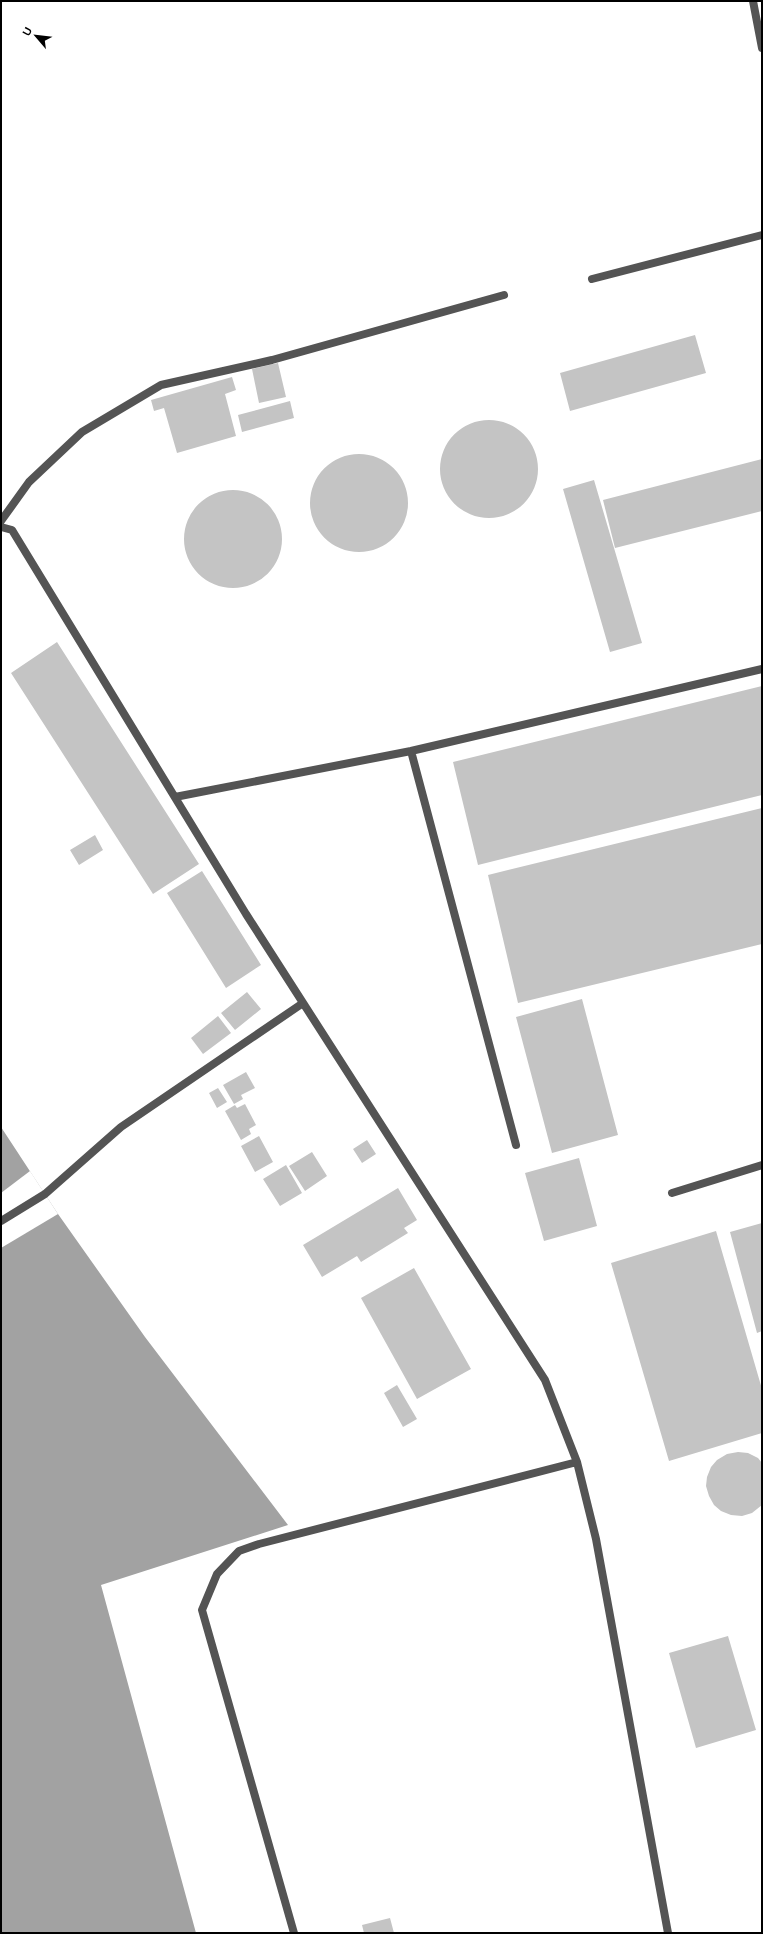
<svg xmlns="http://www.w3.org/2000/svg" width="763" height="1934" viewBox="0 0 763 1934" font-family="Arial,sans-serif">
<style>
.water{fill:#a2a2a2}
.pier{fill:#fff}
.building{fill:#c4c4c4}
.lines{fill:none;stroke-linecap:round;stroke-linejoin:round}
.service{stroke:#545454;stroke-width:8}
</style>
<rect width="100%" height="100%" fill="#fff"/>
<!-- water -->
<path class="water" d="M 1,1127 L 58,1214 L 145,1337 L 288,1525 L 101,1585 L 196,1933 L 1,1933 Z"/>
<!-- pier -->
<path class="pier" d="M 30,1171 L 58,1214 L 1,1248 L 1,1193 Z"/>
<!-- building -->
<path class="building" d="M 695,335 L 706,373 L 570,411 L 560,373 Z
M 278,363 L 286,397 L 259,403 L 252,369 Z
M 232,377 L 236,390 L 225,394 L 236,436 L 177,453 L 164,408 L 154,411 L 151,400 Z
M 290,401 L 294,418 L 242,432 L 238,415 Z
M440 469a49 49 0 1 1 98 0a49 49 0 1 1-98 0Z
M310 503a49 49 0 1 1 98 0a49 49 0 1 1-98 0Z
M 762,459 L 762,511 L 615,548 L 603,500 Z
M 594,480 L 642,643 L 610,652 L 563,489 Z
M184 539a49 49 0 1 1 98 0a49 49 0 1 1-98 0Z
M 57,642 L 199,864 L 153,894 L 11,673 Z
M 762,686 L 762,795 L 478,865 L 453,762 Z
M 762,808 L 762,944 L 518,1003 L 488,875 Z
M 95,835 L 103,850 L 79,865 L 70,850 Z
M 202,871 L 261,965 L 226,988 L 167,893 Z
M 247,992 L 261,1009 L 235,1030 L 221,1013 Z
M 582,999 L 618,1135 L 552,1153 L 516,1017 Z
M 218,1016 L 231,1033 L 203,1054 L 191,1038 Z
M 246,1072 L 255,1088 L 241,1095 L 243,1099 L 234,1104 L 223,1085 Z
M 218,1088 L 227,1102 L 217,1108 L 209,1093 Z
M 245,1104 L 256,1125 L 249,1129 L 251,1134 L 241,1140 L 225,1111 L 235,1105 L 237,1108 Z
M 259,1136 L 273,1162 L 255,1172 L 241,1146 Z
M 367,1140 L 376,1154 L 362,1163 L 353,1149 Z
M 312,1152 L 327,1176 L 305,1191 L 289,1166 Z
M 579,1158 L 597,1226 L 544,1241 L 525,1173 Z
M 286,1165 L 302,1193 L 280,1206 L 263,1179 Z
M 398,1188 L 417,1220 L 404,1228 L 408,1233 L 361,1262 L 357,1256 L 322,1277 L 303,1245 Z
M 762,1223 L 762,1331 L 757,1333 L 730,1232 Z
M 716,1231 L 762,1389 L 762,1433 L 669,1461 L 611,1263 Z
M 414,1268 L 471,1369 L 417,1399 L 361,1298 Z
M 397,1385 L 417,1419 L 403,1427 L 384,1393 Z
M 738,1452 L 748,1453 L 758,1458 L 762,1463 L 762,1505 L 752,1513 L 742,1516 L 731,1515 L 721,1511 L 714,1505 L 709,1496 L 706,1486 L 707,1477 L 711,1467 L 717,1460 L 727,1454 Z
M 728,1636 L 756,1730 L 696,1748 L 669,1653 Z
M 390,1918 L 394,1933 L 364,1933 L 362,1925 Z"/>
<g class="lines">
<!-- service -->
<path class="service" d="M 753,1 L 762,48
M 592,279 L 762,235
M 1,521 L 29,482 L 82,432 L 161,385 L 272,360 L 504,295
M 1,527 L 12,530 L 246,914 L 545,1380 L 577,1462 L 596,1539 L 668,1933
M 411,751 L 516,1145
M 175,797 L 411,751 L 762,669
M 672,1193 L 762,1165
M 1,1221 L 45,1194 L 121,1127 L 303,1003
M 294,1933 L 202,1610 L 217,1574 L 239,1551 L 259,1544 L 577,1462"/>
</g>
<!-- border -->
<rect width="763" height="1934" fill="none" stroke="#000000" stroke-width="4"/>
<!-- north arrow -->
<g transform="translate(36 36) rotate(298)" stroke="#ffffff" stroke-width="3" paint-order="stroke">
<path d="M0-3L7 15L0 10L-7 15Z" fill="#000000"/>
<text y="-6" font-size="11" font-weight="bold" text-anchor="middle" fill="#000000">U</text>
</g>
</svg>
